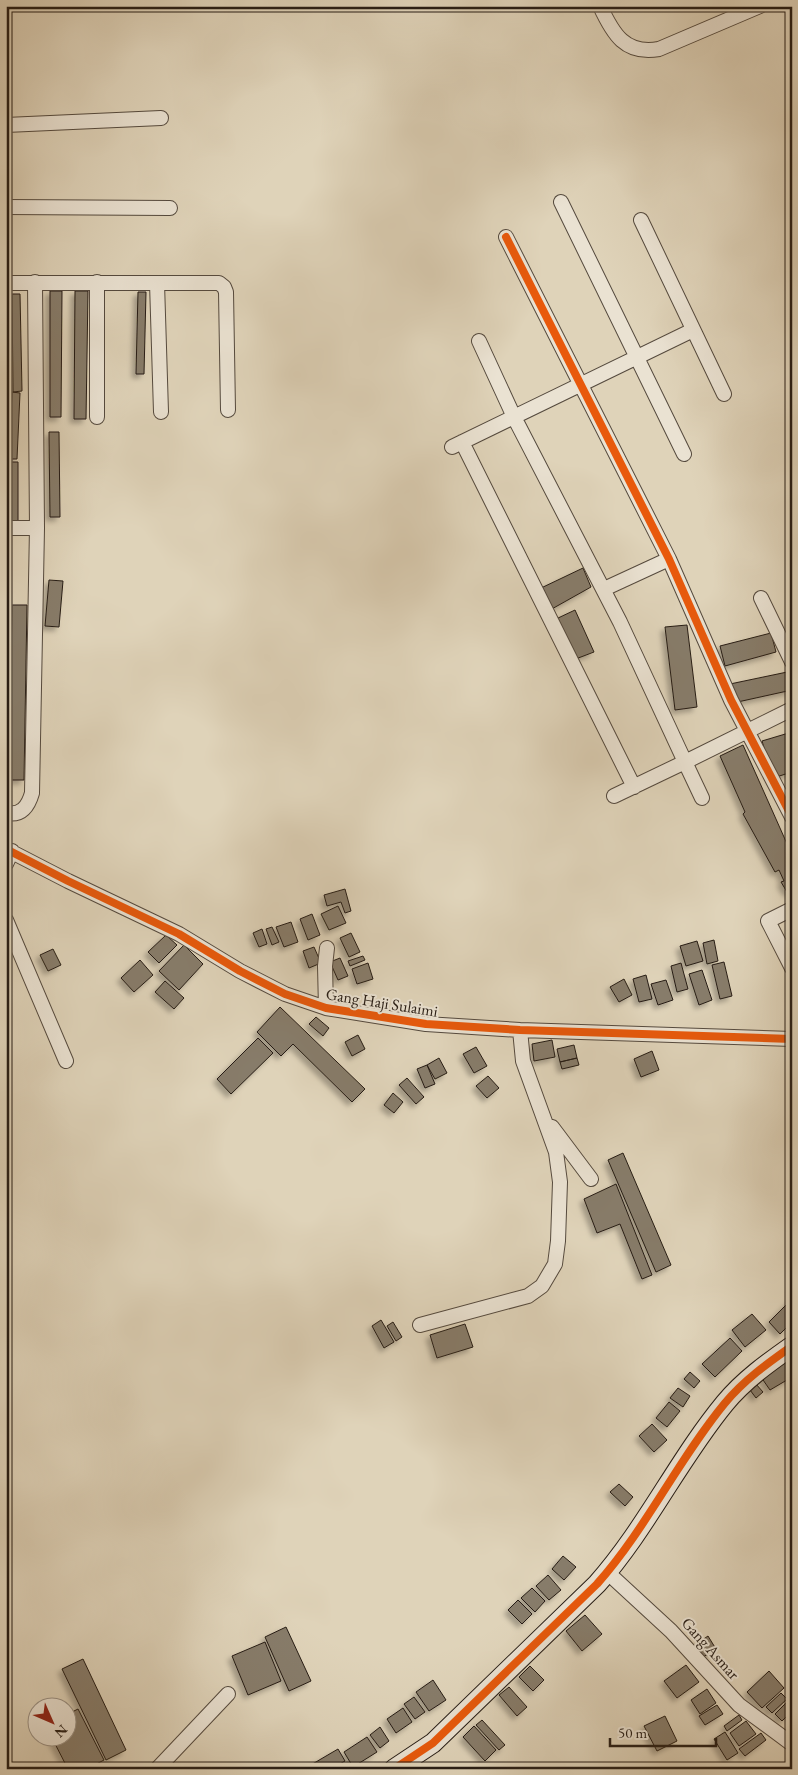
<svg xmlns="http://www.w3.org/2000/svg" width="798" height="1775" viewBox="0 0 798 1775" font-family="'EB Garamond',serif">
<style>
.building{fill:#877c6a;stroke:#271d15;filter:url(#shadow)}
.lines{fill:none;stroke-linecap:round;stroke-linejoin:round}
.street-casing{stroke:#554a3e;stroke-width:16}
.secondary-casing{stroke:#271d15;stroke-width:21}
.street{stroke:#eae2d2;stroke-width:14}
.secondary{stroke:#eae2d2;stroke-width:19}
.cycleway-casing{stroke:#eae2d2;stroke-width:11}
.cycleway{stroke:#e8590c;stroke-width:8}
.labels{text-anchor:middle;stroke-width:4;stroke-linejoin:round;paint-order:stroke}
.street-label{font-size:16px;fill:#271d15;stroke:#eae2d2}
</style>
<defs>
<filter id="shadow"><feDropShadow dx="-4" dy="4" stdDeviation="2.5" flood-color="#0004"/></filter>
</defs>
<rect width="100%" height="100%" fill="#dfd3b9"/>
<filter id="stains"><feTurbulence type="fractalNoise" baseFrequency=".004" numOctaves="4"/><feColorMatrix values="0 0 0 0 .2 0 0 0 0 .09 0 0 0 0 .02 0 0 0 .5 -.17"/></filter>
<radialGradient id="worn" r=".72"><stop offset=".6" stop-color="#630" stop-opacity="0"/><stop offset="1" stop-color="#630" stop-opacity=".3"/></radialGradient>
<!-- building -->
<path class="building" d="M 50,291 L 62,291 L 61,417 L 50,417 Z
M 75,291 L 88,291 L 86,419 L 74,419 Z
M 138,292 L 146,292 L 144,374 L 136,374 Z
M 12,294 L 20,294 L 22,391 L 13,392 Z
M 12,392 L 20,393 L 17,459 L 9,459 Z
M 49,432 L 59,432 L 60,517 L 50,517 Z
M 9,462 L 18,462 L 18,527 L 9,527 Z
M 583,568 L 591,587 L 550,610 L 539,589 Z
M 49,580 L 63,581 L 59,627 L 45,626 Z
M 12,605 L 27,605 L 24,780 L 9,780 Z
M 575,610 L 594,652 L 573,660 L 556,619 Z
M 687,625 L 697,707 L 675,710 L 665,627 Z
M 771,633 L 776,652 L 725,666 L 720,646 Z
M 792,671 L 792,690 L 733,703 L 730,684 Z
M 792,732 L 792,772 L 773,778 L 762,741 Z
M 743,745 L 792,855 L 792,893 L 791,891 L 787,892 L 781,882 L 784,881 L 779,870 L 775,872 L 743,814 L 745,812 L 720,756 Z
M 345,889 L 351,911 L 345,913 L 341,902 L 327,906 L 324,895 Z
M 338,906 L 346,923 L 329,930 L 321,914 Z
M 312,914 L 320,935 L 308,940 L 300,919 Z
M 291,922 L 298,942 L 284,947 L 276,927 Z
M 272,927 L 279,942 L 272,945 L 266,929 Z
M 262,929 L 267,944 L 259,947 L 253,933 Z
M 351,933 L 360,952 L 349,957 L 340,938 Z
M 166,935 L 177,945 L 159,963 L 148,952 Z
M 714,940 L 718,961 L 707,964 L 703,943 Z
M 697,941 L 703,961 L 686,966 L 680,946 Z
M 184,945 L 203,964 L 179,990 L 159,971 Z
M 314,947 L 321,963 L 309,968 L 303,951 Z
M 53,949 L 61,965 L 48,971 L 40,955 Z
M 363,956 L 365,960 L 350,966 L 348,961 Z
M 340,958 L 348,976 L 338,980 L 330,962 Z
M 140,960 L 153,975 L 134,992 L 121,978 Z
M 724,962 L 732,996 L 720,999 L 712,965 Z
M 368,963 L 373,979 L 357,984 L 352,969 Z
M 681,963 L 688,989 L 677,992 L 671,966 Z
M 702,970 L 712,1000 L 699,1005 L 689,974 Z
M 646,975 L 652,999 L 639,1002 L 633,979 Z
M 624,979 L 632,995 L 619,1002 L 610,987 Z
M 666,980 L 673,1000 L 658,1005 L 651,984 Z
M 165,981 L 184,998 L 174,1009 L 155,992 Z
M 280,1007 L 365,1089 L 352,1102 L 293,1044 L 281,1056 L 257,1032 Z
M 316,1017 L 329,1028 L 323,1036 L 309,1024 Z
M 358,1035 L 365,1049 L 352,1056 L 345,1042 Z
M 258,1038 L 273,1053 L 231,1094 L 217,1079 Z
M 552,1040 L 555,1057 L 534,1061 L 532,1044 Z
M 574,1045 L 577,1058 L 560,1062 L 557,1049 Z
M 476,1047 L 487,1066 L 474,1073 L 463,1054 Z
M 652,1051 L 659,1070 L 641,1077 L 634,1059 Z
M 439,1058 L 447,1073 L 435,1079 L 427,1065 Z
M 577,1058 L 579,1065 L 562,1069 L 560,1062 Z
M 427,1065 L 435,1084 L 425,1088 L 417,1069 Z
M 488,1076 L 499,1088 L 487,1098 L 476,1086 Z
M 407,1078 L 424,1097 L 416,1104 L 399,1085 Z
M 393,1093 L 403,1102 L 394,1113 L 384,1105 Z
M 623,1153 L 671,1265 L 656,1272 L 608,1160 Z
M 616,1184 L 652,1275 L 642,1279 L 620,1224 L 597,1233 L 584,1199 Z
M 792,1299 L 792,1322 L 780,1334 L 769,1322 Z
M 752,1314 L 766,1330 L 745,1347 L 732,1330 Z
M 381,1320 L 394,1342 L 384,1348 L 372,1326 Z
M 393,1322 L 402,1337 L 396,1341 L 387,1326 Z
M 465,1324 L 473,1347 L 437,1358 L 430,1335 Z
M 730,1338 L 742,1351 L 715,1377 L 702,1364 Z
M 792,1358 L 792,1377 L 770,1390 L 761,1377 Z
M 690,1372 L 700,1381 L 694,1388 L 684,1379 Z
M 756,1384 L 763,1392 L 756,1398 L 750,1390 Z
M 678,1388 L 690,1396 L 683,1407 L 670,1398 Z
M 669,1402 L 680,1411 L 667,1427 L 656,1418 Z
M 652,1424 L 667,1440 L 654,1452 L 639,1436 Z
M 619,1484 L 633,1497 L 625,1506 L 610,1492 Z
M 563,1556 L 576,1567 L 564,1580 L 552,1569 Z
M 548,1575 L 561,1590 L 549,1600 L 536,1586 Z
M 532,1588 L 545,1601 L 535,1612 L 521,1598 Z
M 518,1600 L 532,1614 L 522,1624 L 508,1610 Z
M 585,1615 L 602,1634 L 582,1651 L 566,1631 Z
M 286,1627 L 311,1681 L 289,1691 L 265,1637 Z
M 708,1636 L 716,1649 L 703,1657 L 695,1645 Z
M 265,1642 L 281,1681 L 248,1695 L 232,1656 Z
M 83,1659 L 126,1750 L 106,1760 L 62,1669 Z
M 686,1665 L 699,1682 L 677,1698 L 664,1681 Z
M 530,1666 L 544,1680 L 533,1691 L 519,1677 Z
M 769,1671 L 784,1688 L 762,1708 L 747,1692 Z
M 433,1680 L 446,1700 L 429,1711 L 416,1692 Z
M 509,1687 L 527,1707 L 517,1716 L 499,1695 Z
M 707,1689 L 716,1703 L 700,1714 L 691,1700 Z
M 781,1693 L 787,1699 L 772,1713 L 766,1707 Z
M 414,1697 L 425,1712 L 415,1719 L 404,1704 Z
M 789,1700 L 792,1702 L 792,1711 L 782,1721 L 775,1714 Z
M 717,1705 L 723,1714 L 705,1725 L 699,1716 Z
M 403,1708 L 412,1722 L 396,1733 L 387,1719 Z
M 78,1709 L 104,1760 L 87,1769 L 68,1769 L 52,1738 L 68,1738 L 68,1714 Z
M 739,1715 L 742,1720 L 727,1731 L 724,1726 Z
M 665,1716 L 677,1741 L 657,1751 L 644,1726 Z
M 482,1720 L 505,1745 L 499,1750 L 476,1725 Z
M 746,1721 L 756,1734 L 739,1746 L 730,1733 Z
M 474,1726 L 496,1750 L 485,1761 L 463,1737 Z
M 380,1727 L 389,1741 L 380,1748 L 370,1735 Z
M 725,1732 L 738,1753 L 727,1760 L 714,1739 Z
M 761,1733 L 766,1740 L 745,1756 L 739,1749 Z
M 367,1737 L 377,1752 L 353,1767 L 344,1752 Z
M 338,1749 L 345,1761 L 331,1769 L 304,1769 Z"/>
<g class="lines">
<defs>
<path id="street" d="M 600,6 C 613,34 625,55 659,49 L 760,6
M 6,125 L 161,118
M 561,202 L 684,454
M 6,207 L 170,208
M 641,220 L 724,394
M 506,237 L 669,559 L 731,700 L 792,817
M 6,283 L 219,283 L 224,287 L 226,292 L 228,410
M 157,283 L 161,412
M 479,341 L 514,417 L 620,622 L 685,762 L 614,796
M 97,417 L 97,282
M 462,442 L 634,787
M 452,447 L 693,330
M 6,528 L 37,528
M 604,589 L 669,559
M 761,598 L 792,662
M 702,798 L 685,762 L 792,709
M 6,813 C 21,816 28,807 32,793 L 37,528 L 35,282
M 6,849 L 68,881 L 179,934 L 240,971 L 285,994 L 326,1008 L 426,1024 L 520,1030 L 792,1039
M 6,864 L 12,851
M 792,909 L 768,921 L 792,968
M 6,920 L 66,1061
M 326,1008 L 325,966 L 327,948
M 552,1127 L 591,1179
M 420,1325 L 528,1296 L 542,1286 L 555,1264 L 558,1241 L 560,1182 L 556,1152 L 523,1061 L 520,1030
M 607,1572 L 671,1631 L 739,1705 L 792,1744
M 157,1769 L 228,1694"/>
<path id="secondary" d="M 394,1769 L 433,1743 L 597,1584 C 646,1529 678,1460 725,1403 C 744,1380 768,1363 792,1346"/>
</defs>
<!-- street casing -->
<use href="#street" class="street-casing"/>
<!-- secondary casing -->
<use href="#secondary" class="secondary-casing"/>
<!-- street -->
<use href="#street" class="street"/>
<!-- secondary -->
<use href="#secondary" class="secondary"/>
<defs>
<path id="cycleway" d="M 506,237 L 669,559 L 731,700 L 792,817
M 6,849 L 68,881 L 179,934 L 240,971 L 285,994 L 326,1008 L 426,1024 L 520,1030 L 792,1039
M 394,1769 L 433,1743 L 597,1584 C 646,1529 678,1460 725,1403 C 744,1380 768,1363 792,1346"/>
</defs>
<!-- cycleway casing -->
<use href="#cycleway" class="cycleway-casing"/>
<!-- cycleway -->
<use href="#cycleway" class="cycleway"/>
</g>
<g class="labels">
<!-- street labels -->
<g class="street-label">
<text transform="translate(382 1002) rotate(9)" y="6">Gang Haji Sulaimi</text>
<text transform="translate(711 1648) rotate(48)" y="6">Gang Asmar</text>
</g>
</g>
<!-- margin -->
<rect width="798" height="1775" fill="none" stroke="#dfd3b9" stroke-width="25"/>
<rect x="8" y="8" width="783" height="1760" fill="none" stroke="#271d15" stroke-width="2.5"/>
<rect x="12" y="12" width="773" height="1750" fill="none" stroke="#271d15"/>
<!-- north arrow -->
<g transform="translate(52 1722) rotate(135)"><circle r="24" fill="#eae2d2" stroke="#9c9386"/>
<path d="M0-4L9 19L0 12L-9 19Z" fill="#8f2418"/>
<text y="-8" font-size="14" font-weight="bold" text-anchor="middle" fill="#271d15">N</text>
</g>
<!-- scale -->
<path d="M610 1738v8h106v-8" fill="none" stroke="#271d15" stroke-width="2.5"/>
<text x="618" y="1738" font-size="15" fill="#271d15" stroke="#eae2d2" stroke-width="4" paint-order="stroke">50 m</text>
<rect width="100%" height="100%" filter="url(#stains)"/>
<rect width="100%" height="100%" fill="url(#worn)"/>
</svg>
